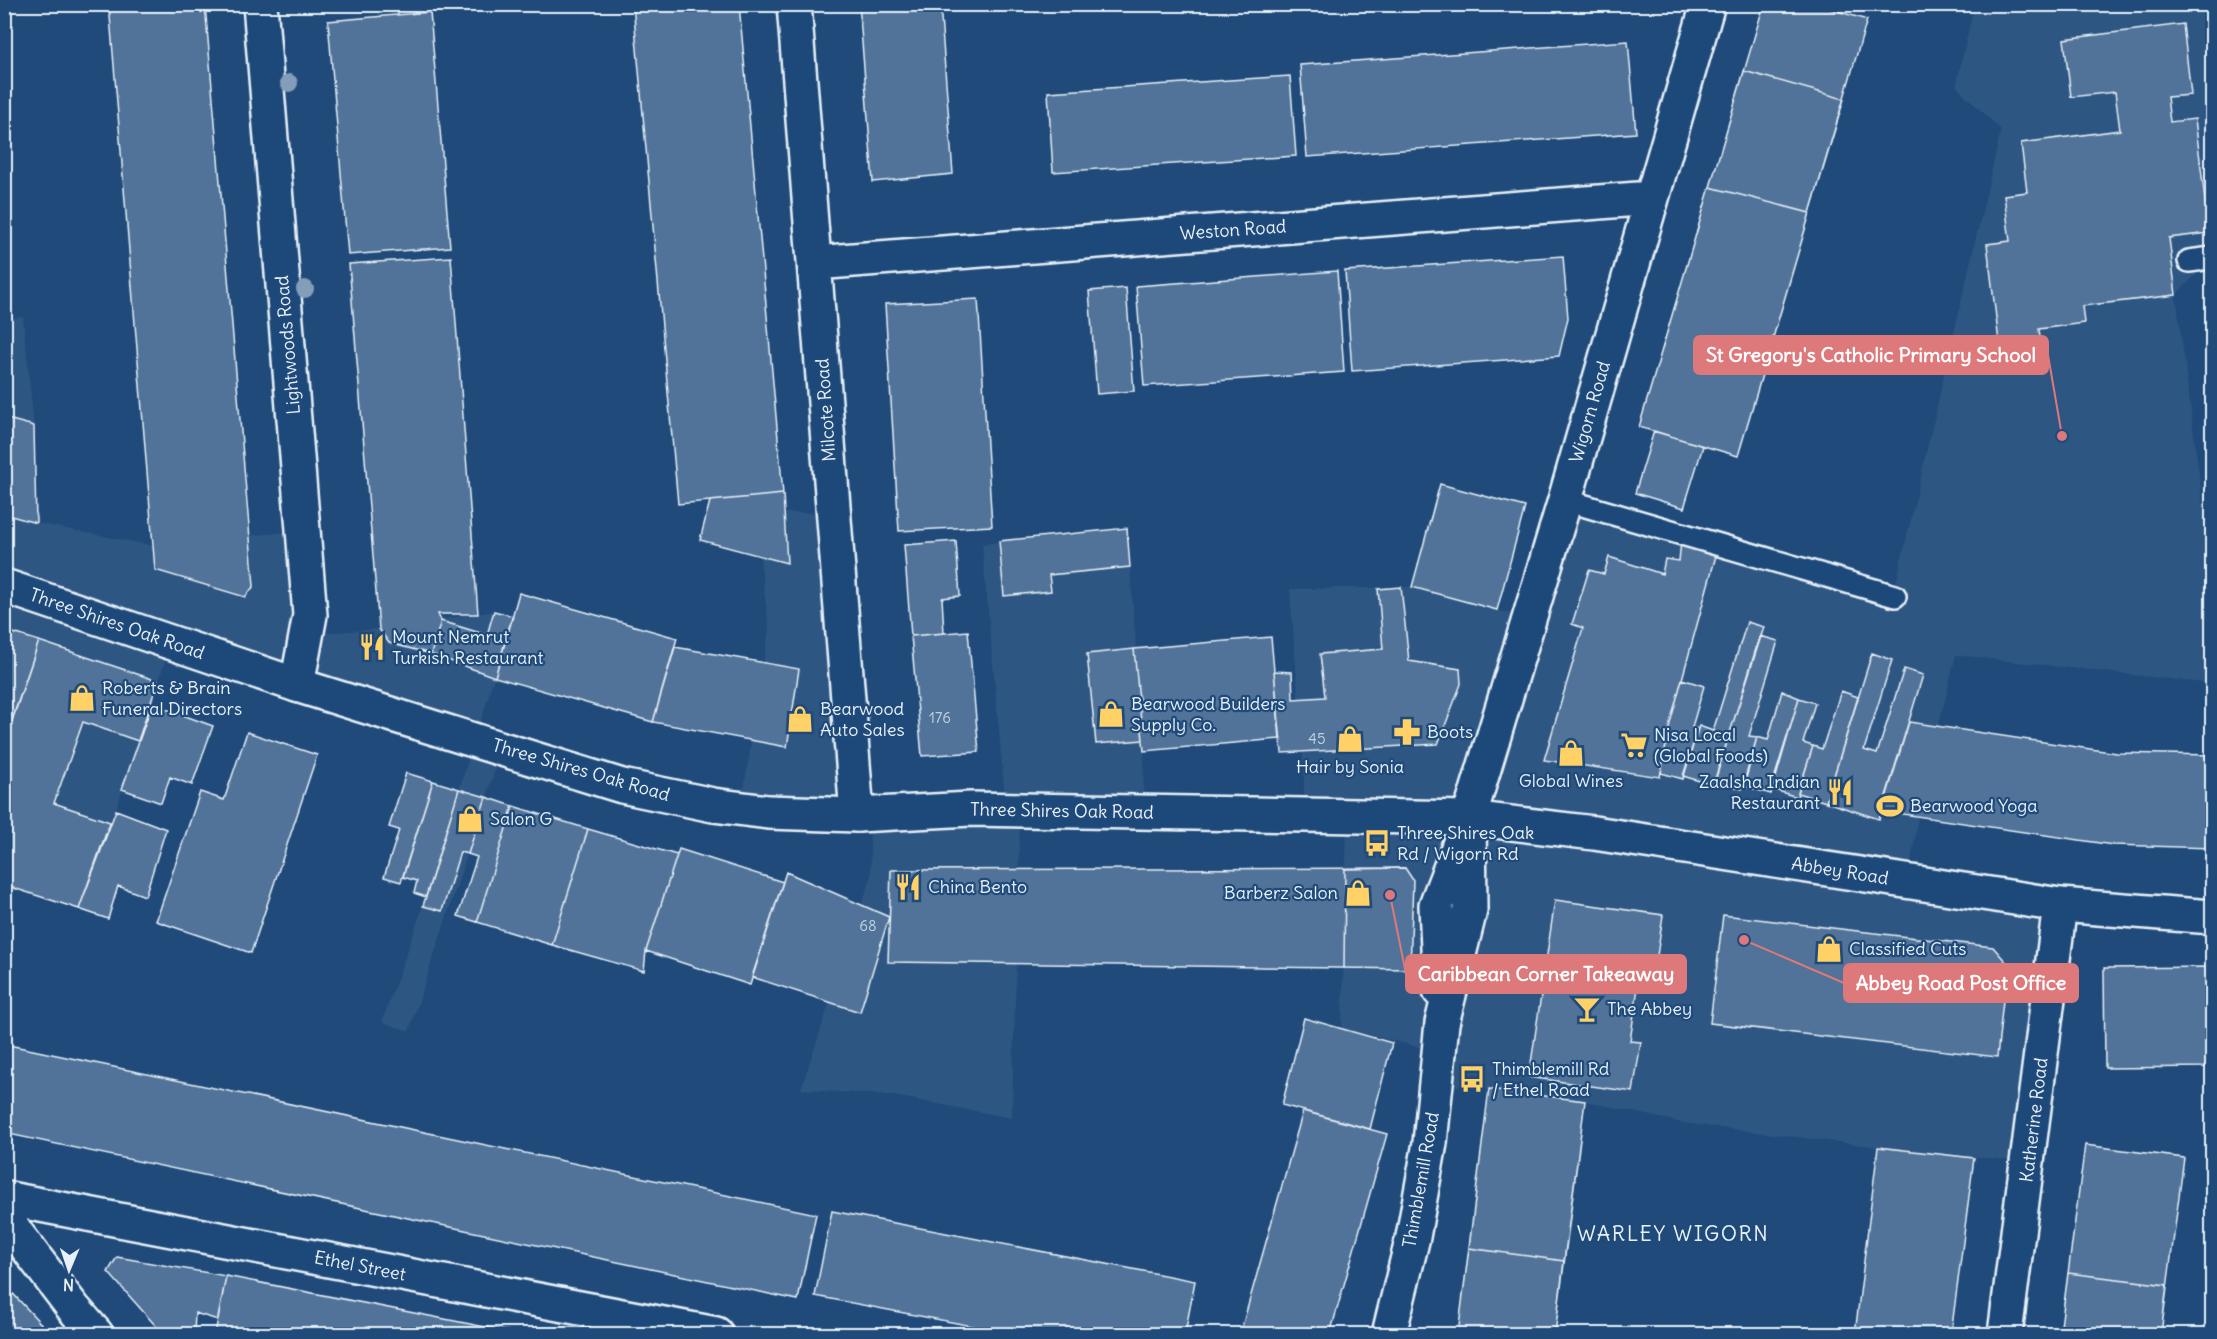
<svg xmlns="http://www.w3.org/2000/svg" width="2217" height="1339" viewBox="0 0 2217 1339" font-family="Delius,sans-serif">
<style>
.built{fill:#2e5683}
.building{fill:#517399;stroke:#e8f1f8;stroke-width:1.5}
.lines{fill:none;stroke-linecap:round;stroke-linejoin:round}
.service-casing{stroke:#e8f1f8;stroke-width:26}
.minor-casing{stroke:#e8f1f8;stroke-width:38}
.tertiary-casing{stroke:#e8f1f8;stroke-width:38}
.secondary-casing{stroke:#e8f1f8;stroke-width:38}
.service{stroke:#1f4a7a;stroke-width:21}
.minor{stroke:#1f4a7a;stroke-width:33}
.tertiary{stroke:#1f4a7a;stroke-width:33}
.secondary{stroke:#1f4a7a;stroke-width:33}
.tree{fill:#849eb9}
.labels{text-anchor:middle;stroke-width:4.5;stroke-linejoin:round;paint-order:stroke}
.number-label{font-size:15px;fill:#c2d2e0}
.street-label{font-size:18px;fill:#e8f1f8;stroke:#1f4a7a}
.poi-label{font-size:18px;fill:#e8f1f8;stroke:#1f4a7a;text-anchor:start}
.quarter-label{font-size:21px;letter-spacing:1.5px;fill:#e8f1f8;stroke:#1f4a7a}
.leader{fill:none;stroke:#dd787b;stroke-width:2}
.callout-dot{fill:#dd787b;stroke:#1f4a7a;stroke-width:2}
.callout{fill:#dd787b;stroke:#dd787b;stroke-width:2}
.callout-label{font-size:20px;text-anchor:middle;font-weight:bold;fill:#fff}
</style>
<rect width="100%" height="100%" fill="#1f4a7a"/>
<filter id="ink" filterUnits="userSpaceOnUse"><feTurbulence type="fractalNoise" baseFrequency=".0167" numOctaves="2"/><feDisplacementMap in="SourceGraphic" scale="12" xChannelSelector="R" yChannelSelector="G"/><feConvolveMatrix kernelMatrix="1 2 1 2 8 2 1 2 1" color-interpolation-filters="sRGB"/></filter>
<g filter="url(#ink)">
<!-- built -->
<path class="built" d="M 1974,5 L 2203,5 L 2212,92 L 2212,258 L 2176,295 L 2212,576 L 2212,684 L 1956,655 L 1922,793 L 1908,881 L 2060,905 L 2028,1162 L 1878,1147 L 1683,1123 L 1585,1101 L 1437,1084 L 1439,1052 L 1342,1028 L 1347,815 L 1304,814 L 1304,773 L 1290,589 L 1412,587 L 1529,619 L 1568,488 L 1896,583 L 2001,130 L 1956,86 Z
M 23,317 L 34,426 L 36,523 L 154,546 L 303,530 L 307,634 L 379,629 L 494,611 L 513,616 L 475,740 L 502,749 L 409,1031 L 382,1022 L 423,906 L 474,741 L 171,643 L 116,810 L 79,909 L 5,885 L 5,318 Z
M 754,513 L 834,513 L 857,815 L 741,808 L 769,628 Z
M 1127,528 L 1144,751 L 1143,811 L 1020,810 L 1012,1118 L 895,1096 L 801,1089 L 871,877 L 869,814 L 1006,809 L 982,544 Z"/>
<!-- building -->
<path class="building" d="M 109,4 L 205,4 L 254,586 L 245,597 L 155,570 Z
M 328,4 L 395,4 L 328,10 Z
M 633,4 L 739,4 L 783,494 L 678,504 Z
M 859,4 L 940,4 L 953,174 L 873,182 Z
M 1764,4 L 1814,4 L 1867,20 L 1738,456 L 1639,427 Z
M 430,12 L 450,247 L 348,255 L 328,21 Z
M 2183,24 L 2191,95 L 2167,97 L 2170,122 L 2195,119 L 2209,233 L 2169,238 L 2176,295 L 2082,306 L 2084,323 L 2039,329 L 2041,345 L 2000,350 L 1987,244 L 2010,241 L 2004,195 L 2027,192 L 2021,143 L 2120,130 L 2115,92 L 2071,97 L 2064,39 Z
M 1628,41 L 1636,133 L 1307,157 L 1300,65 Z
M 1744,71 L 1844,99 L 1810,213 L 1710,187 Z
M 1290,76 L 1296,156 L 1053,172 L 1048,92 Z
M 1710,187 L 1810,213 L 1738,456 L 1639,427 Z
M 1563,256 L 1568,318 L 1559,356 L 1352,371 L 1345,271 Z
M 451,257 L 478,614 L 438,614 L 441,621 L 431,654 L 389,643 L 379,629 L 349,264 Z
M 1337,271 L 1344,372 L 1144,386 L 1136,286 Z
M 1126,288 L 1134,391 L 1097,394 L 1089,291 Z
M 978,299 L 992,526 L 899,531 L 885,304 Z
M 4,418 L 34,426 L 36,523 L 4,514 Z
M 1654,431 L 1703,446 L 1684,508 L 1635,493 Z
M 1440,484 L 1525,507 L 1497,610 L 1412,587 Z
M 783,494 L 787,563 L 700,540 L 710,501 Z
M 1127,528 L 1130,567 L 1049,575 L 1051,591 L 1004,596 L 999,541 Z
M 956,541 L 960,596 L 942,598 L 944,633 L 911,636 L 904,545 Z
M 1681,541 L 1717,552 L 1670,723 L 1660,777 L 1544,760 L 1583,628 L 1572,624 L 1589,570 L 1604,574 L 1609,557 L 1662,574 L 1665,559 L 1679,561 Z
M 1401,587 L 1409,661 L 1460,669 L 1461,684 L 1438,744 L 1282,753 L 1274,671 L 1292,672 L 1293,699 L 1325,697 L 1320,654 L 1383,649 L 1378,589 Z
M 519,593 L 677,638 L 653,722 L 495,677 Z
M 494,611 L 513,616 L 495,677 L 431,654 L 441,621 L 487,635 Z
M 1747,622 L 1764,627 L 1713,785 L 1683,776 L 1699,726 L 1713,731 Z
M 4,630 L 39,641 L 7,736 L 4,735 Z
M 968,631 L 979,752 L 922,756 L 911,636 Z
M 1760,636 L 1778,641 L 1749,736 L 1757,737 L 1742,789 L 1715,781 Z
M 1271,637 L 1280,739 L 1144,751 L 1134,649 Z
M 39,641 L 158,681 L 138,741 L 83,722 L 54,803 L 110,822 L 79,909 L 4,885 L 4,743 Z
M 675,647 L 799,669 L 787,747 L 653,722 Z
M 1134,649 L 1143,740 L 1096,744 L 1087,654 Z
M 1872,653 L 1892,660 L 1864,750 L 1877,754 L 1904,669 L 1923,675 L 1879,819 L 1826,802 Z
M 1682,679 L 1704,686 L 1692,727 L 1698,729 L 1683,779 L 1661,773 L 1670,723 Z
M 1782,691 L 1799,698 L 1771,794 L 1744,786 L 1757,737 L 1768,740 Z
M 1841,691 L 1858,697 L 1826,802 L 1798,793 L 1813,746 L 1822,749 Z
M 1799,698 L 1815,703 L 1803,743 L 1813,746 L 1797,797 L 1771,789 Z
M 152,704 L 213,726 L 192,785 L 170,777 L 161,803 L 122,789 Z
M 1909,722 L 2117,753 L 2212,755 L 2212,848 L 2113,845 L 1882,811 Z
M 247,732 L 317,755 L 251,953 L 156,921 L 200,792 L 224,800 Z
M 406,773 L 433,781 L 401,882 L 384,877 L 399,830 L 389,827 Z
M 433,781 L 459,789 L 426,897 L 414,893 L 417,881 L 403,877 Z
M 459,789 L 486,797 L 468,854 L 460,852 L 442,911 L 423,906 Z
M 486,797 L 513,806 L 477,922 L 458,916 L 477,857 L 468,854 Z
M 513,806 L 588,829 L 552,945 L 477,922 Z
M 116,810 L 166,829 L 145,896 L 118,886 L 108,919 L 79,909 Z
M 588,829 L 677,855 L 646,951 L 644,971 L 552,945 Z
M 679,849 L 783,882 L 750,985 L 646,951 Z
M 1405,868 L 1413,880 L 1410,969 L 888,962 L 891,870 Z
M 1405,868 L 1413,880 L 1410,969 L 1344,968 L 1345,869 Z
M 786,872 L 889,917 L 860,1012 L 752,977 Z
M 1555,900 L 1663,915 L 1654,976 L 1640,974 L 1630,1041 L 1641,1042 L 1633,1092 L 1529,1077 Z
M 1723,915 L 1993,947 L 2007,963 L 1997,1057 L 1710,1023 Z
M 2212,967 L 2212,1067 L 2105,1068 L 2104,968 Z
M 1304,1018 L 1392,1043 L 1370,1129 L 1282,1105 Z
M 4,1044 L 816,1214 L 798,1300 L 4,1133 Z
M 1489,1089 L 1585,1101 L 1555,1334 L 1458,1334 Z
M 1489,1089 L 1585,1101 L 1564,1261 L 1469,1248 Z
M 1303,1111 L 1387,1134 L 1330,1334 L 1240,1334 Z
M 2085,1145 L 2184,1158 L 2161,1334 L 2060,1334 Z
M 1878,1147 L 1974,1158 L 1951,1334 L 1855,1334 Z
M 832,1211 L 1195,1281 L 1185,1334 L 1014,1334 L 815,1296 Z
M 1469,1248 L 1564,1261 L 1555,1334 L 1458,1334 Z
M 117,1257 L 226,1276 L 218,1320 L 195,1313 L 194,1334 L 163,1334 L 108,1272 Z
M 2068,1273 L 2167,1285 L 2161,1334 L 2060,1334 Z
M 226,1276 L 521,1334 L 215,1334 Z
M 4,1284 L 44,1327 L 35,1334 L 4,1334 Z"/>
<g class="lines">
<defs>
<path id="service" d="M 2189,261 L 2212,258
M 1565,500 L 1895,596"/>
<path id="minor" d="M 260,4 L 310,615 L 297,685
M 794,4 L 857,815
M 815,263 L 1651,198
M 1469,818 L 1565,500 L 1708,4
M 4,1198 L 716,1334
M 4,1217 L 74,1309 L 96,1334
M 2005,1334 L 2060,905"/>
<path id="tertiary" d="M 1469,818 L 1594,833 L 2060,905 L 2212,917"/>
<path id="secondary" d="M 4,586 L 297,685 L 502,749 L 622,786 L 713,805 L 768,812 L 857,815 L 971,809 L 1469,818
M 1440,991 L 1436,905 L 1463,835
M 1389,1334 L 1413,1237 L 1430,1143 L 1442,1023 L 1470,910 L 1469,818"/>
</defs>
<!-- service casing -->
<use href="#service" class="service-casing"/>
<!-- minor casing -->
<use href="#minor" class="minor-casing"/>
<!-- tertiary casing -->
<use href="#tertiary" class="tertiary-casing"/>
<!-- secondary casing -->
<use href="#secondary" class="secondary-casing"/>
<!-- service -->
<use href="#service" class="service"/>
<!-- minor -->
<use href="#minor" class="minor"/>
<!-- tertiary -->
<use href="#tertiary" class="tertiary"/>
<!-- secondary -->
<use href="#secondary" class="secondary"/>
</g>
<!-- trees -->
<g class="tree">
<circle cx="289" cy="83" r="9"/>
<circle cx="305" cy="289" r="9"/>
</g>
</g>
<!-- icons -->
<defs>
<symbol id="restaurant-bare" viewBox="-9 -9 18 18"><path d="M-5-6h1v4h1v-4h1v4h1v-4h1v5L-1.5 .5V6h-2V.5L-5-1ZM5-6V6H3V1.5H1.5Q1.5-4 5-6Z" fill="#ffd166" stroke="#1f4a7a" stroke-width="2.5" paint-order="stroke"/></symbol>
<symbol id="shop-bare" viewBox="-9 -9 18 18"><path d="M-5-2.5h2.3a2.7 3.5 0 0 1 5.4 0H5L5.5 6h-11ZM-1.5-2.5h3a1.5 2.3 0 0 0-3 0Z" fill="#ffd166" stroke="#1f4a7a" stroke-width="2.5" paint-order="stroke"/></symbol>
<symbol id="pharmacy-bare" viewBox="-9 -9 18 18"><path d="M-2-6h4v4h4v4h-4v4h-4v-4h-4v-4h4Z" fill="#ffd166" stroke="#1f4a7a" stroke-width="2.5" paint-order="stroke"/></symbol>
<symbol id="supermarket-bare" viewBox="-9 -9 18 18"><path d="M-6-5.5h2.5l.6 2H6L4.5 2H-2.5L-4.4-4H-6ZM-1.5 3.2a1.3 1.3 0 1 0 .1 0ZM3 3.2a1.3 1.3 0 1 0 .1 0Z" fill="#ffd166" stroke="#1f4a7a" stroke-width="2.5" paint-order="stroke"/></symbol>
<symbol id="stadium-bare" viewBox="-9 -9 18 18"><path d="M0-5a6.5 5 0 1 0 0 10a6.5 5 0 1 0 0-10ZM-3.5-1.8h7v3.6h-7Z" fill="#ffd166" stroke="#1f4a7a" stroke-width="2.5" paint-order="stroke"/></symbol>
<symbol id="bus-bare" viewBox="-9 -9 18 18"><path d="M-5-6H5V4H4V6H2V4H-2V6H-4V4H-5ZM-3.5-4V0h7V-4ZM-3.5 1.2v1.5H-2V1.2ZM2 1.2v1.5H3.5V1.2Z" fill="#ffd166" stroke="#1f4a7a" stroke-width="2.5" paint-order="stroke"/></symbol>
<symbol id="bar-bare" viewBox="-9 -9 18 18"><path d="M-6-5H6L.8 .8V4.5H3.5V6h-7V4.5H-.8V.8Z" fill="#ffd166" stroke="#1f4a7a" stroke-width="2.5" paint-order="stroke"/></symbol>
</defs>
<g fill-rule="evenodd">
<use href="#restaurant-bare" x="353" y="628" width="38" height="38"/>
<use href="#shop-bare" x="63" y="679" width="38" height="38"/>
<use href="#shop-bare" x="1092" y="695" width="38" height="38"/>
<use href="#shop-bare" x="781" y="700" width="38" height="38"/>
<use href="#pharmacy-bare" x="1388" y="713" width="38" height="38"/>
<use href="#shop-bare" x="1331" y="720" width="38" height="38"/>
<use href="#supermarket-bare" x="1615" y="726" width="38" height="38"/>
<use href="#shop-bare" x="1552" y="734" width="38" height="38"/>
<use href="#restaurant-bare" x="1821" y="773" width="38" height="38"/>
<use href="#stadium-bare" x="1871" y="787" width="38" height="38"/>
<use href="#shop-bare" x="451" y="800" width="38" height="38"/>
<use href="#bus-bare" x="1358" y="824" width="38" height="38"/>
<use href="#restaurant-bare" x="889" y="868" width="38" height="38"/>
<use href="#shop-bare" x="1339" y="874" width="38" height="38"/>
<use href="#shop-bare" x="1810" y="930" width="38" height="38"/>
<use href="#bar-bare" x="1568" y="990" width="38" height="38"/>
<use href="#bus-bare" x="1453" y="1060" width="38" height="38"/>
</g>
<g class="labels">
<!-- number labels -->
<g class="number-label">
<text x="940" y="723">176</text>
<text x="1317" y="744">45</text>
<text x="868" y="931">68</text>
</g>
<!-- street labels -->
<g class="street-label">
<text transform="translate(1233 230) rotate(-4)" y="6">Weston Road</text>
<text transform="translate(288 345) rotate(-95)" y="6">Lightwoods Road</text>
<text transform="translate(826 410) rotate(-94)" y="6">Milcote Road</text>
<text transform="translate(1590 412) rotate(-74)" y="6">Wigorn Road</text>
<text transform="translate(117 624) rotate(19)" y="6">Three Shires Oak Road</text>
<text transform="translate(581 770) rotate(16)" y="6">Three Shires Oak Road</text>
<text transform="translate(1062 811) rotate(1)" y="6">Three Shires Oak Road</text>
<text transform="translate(1840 871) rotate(9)" y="6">Abbey Road</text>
<text transform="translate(2034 1120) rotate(-83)" y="6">Katherine Road</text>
<text transform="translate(1421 1180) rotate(-80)" y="6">Thimblemill Road</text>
<text transform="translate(360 1266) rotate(11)" y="6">Ethel Street</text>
</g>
<!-- poi labels -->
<g class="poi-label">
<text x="392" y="643">Mount Nemrut<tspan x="392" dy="21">Turkish Restaurant</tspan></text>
<text x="102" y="694">Roberts &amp; Brain<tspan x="102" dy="21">Funeral Directors</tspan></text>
<text x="1131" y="710">Bearwood Builders<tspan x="1131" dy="21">Supply Co.</tspan></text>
<text x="820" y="715">Bearwood<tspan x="820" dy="21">Auto Sales</tspan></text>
<text x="1427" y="738">Boots</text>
<text x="1654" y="741">Nisa Local<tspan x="1654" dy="21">(Global Foods)</tspan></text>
<text x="1350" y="773" text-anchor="middle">Hair by Sonia</text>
<text x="1571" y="787" text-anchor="middle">Global Wines</text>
<text x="1820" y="788" text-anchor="end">Zaalsha Indian<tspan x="1820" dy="21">Restaurant</tspan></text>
<text x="1910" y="812">Bearwood Yoga</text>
<text x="490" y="825">Salon G</text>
<text x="1397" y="839">Three Shires Oak<tspan x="1397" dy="21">Rd / Wigorn Rd</tspan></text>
<text x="928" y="893">China Bento</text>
<text x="1338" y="899" text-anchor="end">Barberz Salon</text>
<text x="1849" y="955">Classified Cuts</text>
<text x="1607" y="1015">The Abbey</text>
<text x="1492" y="1075">Thimblemill Rd<tspan x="1492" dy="21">/ Ethel Road</tspan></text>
</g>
<!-- quarter labels -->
<g class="quarter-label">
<text x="1673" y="1241">WARLEY WIGORN</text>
</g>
</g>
<!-- callouts -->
<path class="leader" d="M2062 436L2048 355M1390 895L1406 974M1744 940L1844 983"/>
<g class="callout-dot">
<circle cx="2062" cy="436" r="6"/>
<circle cx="1390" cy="895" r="6"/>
<circle cx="1744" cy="940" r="6"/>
</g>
<g class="callout">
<rect x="1694" y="336" width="354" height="38" rx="6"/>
<rect x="1406" y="955" width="280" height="38" rx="6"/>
<rect x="1844" y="964" width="234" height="38" rx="6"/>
</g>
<g class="callout-label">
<text x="1871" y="362">St Gregory's Catholic Primary School</text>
<text x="1546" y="981">Caribbean Corner Takeaway</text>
<text x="1961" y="990">Abbey Road Post Office</text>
</g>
<!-- margin -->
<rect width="2217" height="1339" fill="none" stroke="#1f4a7a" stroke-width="24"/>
<rect x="12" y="12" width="2193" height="1315" fill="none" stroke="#e8f1f8" stroke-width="2" filter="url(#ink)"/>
<!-- north arrow -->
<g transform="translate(69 1270) rotate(182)" stroke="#1f4a7a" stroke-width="4.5" paint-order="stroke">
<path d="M0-4.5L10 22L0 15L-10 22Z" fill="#e8f1f8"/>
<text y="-9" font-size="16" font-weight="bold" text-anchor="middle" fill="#e8f1f8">N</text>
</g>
</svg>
